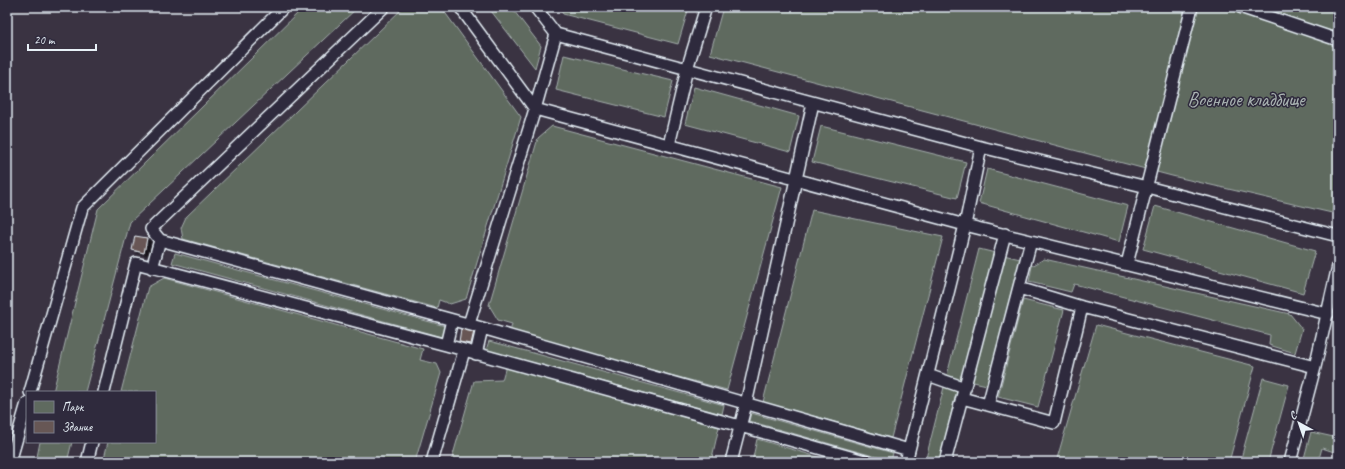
<svg xmlns="http://www.w3.org/2000/svg" width="1345" height="469" viewBox="0 0 1345 469" font-family="Caveat,sans-serif">
<style>
.green{fill:#5f6a5f;stroke:#a4aeac}
.building{fill:#675755;stroke:#e8f1f8;filter:url(#shadow)}
.lines{fill:none;stroke-linecap:round;stroke-linejoin:round}
.lane-casing{stroke:#e8f1f8;stroke-width:14}
.lane{stroke:#2f2a3d;stroke-width:11}
.labels{text-anchor:middle;stroke-width:3;stroke-linejoin:round;paint-order:stroke}
.park-label{font-size:20px;fill:#aab4b3;stroke:#2f2a3d}
</style>
<defs>
<filter id="shadow"><feDropShadow dx="4.5" dy="2.5" stdDeviation="1" flood-color="#0009"/></filter>
</defs>
<rect width="100%" height="100%" fill="#3a3342"/>
<filter id="ink" filterUnits="userSpaceOnUse"><feTurbulence type="fractalNoise" baseFrequency=".025" numOctaves="2"/><feDisplacementMap in="SourceGraphic" scale="8" xChannelSelector="R" yChannelSelector="G"/><feConvolveMatrix kernelMatrix="1 2 1 2 8 2 1 2 1" color-interpolation-filters="sRGB"/></filter>
<g filter="url(#ink)">
<!-- green -->
<path class="green" d="M 304,7 L 358,7 L 130,222 L 85,392 L 53,392 L 98,209 Z
M 404,7 L 441,7 L 521,117 L 466,299 L 450,304 L 439,300 L 437,308 L 183,239 L 181,228 L 186,217 Z
M 488,7 L 511,7 L 541,46 L 535,68 Z
M 558,7 L 689,7 L 678,44 L 563,14 Z
M 723,7 L 1338,7 L 1338,192 L 1332,213 L 1172,176 L 710,54 Z
M 564,55 L 673,81 L 664,117 L 556,90 Z
M 694,87 L 799,116 L 790,152 L 685,124 Z
M 552,126 L 782,187 L 727,390 L 510,332 L 512,324 L 498,320 L 489,305 L 538,138 Z
M 821,126 L 966,162 L 957,198 L 812,162 Z
M 987,169 L 1128,206 L 1119,242 L 979,203 Z
M 1155,206 L 1315,251 L 1303,293 L 1143,249 Z
M 812,210 L 943,237 L 891,438 L 763,402 Z
M 979,249 L 1020,259 L 987,385 L 960,379 L 939,462 L 925,462 Z
M 175,253 L 445,326 L 442,337 L 172,263 Z
M 1044,259 L 1290,314 L 1302,329 L 1295,353 L 1269,345 L 1270,335 L 1074,284 L 1071,292 L 1029,282 L 1032,266 Z
M 164,278 L 423,349 L 420,360 L 437,364 L 441,373 L 415,462 L 103,462 L 108,442 L 155,442 L 155,392 L 121,392 L 148,287 Z
M 1023,300 L 1064,310 L 1038,407 L 998,397 Z
M 1096,325 L 1255,366 L 1229,462 L 1056,462 Z
M 489,341 L 724,405 L 722,414 L 486,350 Z
M 506,366 L 719,427 L 711,462 L 451,462 L 474,381 L 502,380 Z
M 1263,378 L 1289,385 L 1268,462 L 1240,462 Z
M 751,413 L 893,453 L 891,461 L 749,421 Z
M 1311,432 L 1338,438 L 1334,452 L 1322,448 L 1318,462 L 1303,462 Z
M 757,439 L 835,462 L 752,462 Z
M 40,442 L 72,442 L 67,462 L 36,462 Z"/>
<!-- building -->
<path class="building" d="M 135,236 L 147,238 L 144,253 L 132,250 Z
M 461,329 L 474,331 L 471,344 L 459,342 Z"/>
<g class="lines">
<defs>
<path id="lane" d="M 384,7 L 151,229 L 160,240 L 482,328 L 909,450
M 460,7 L 535,109 L 965,225 L 906,462
M 535,7 L 556,34 L 981,147 L 1147,187 L 1338,236
M 1240,7 L 1338,40
M 669,145 L 687,69 L 706,7
M 981,147 L 965,225 L 1328,314
M 1127,264 L 1192,7
M 152,268 L 160,240
M 1019,288 L 1082,307 L 1315,367
M 469,324 L 535,109 L 556,34
M 446,345 L 452,320
M 476,354 L 482,328
M 928,375 L 965,388
M 30,392 L 82,208 L 284,7
M 104,392 L 136,263 L 446,345 L 740,426 L 868,462
M 962,398 L 1054,423 L 1082,307
M 988,405 L 1031,241
M 10,462 L 27,403
M 87,462 L 92,442
M 432,462 L 464,351
M 731,462 L 746,404 L 813,103
M 945,462 L 1005,234
M 1290,462 L 1315,367 L 1338,266"/>
</defs>
<!-- lane casing -->
<use href="#lane" class="lane-casing"/>
<!-- lane -->
<use href="#lane" class="lane"/>
</g>
</g>
<g class="labels">
<!-- park labels -->
<g class="park-label">
<text x="1246" y="106">Военное кладбище</text>
</g>
</g>
<!-- margin -->
<rect width="1345" height="469" fill="none" stroke="#2f2a3d" stroke-width="24"/>
<rect x="12" y="12" width="1321" height="445" fill="none" stroke="#e8f1f8" stroke-width="1.5" filter="url(#ink)"/>
<!-- legend -->
<rect x="26" y="391" width="130" height="52" fill="#2f2a3d" stroke="#797a88"/>
<rect x="34" y="401" width="20" height="12" fill="#5f6a5f" stroke="#797a88"/>
<text x="62" y="411" font-size="12" fill="#e8f1f8">Парк</text>
<rect x="34" y="421" width="20" height="12" fill="#675755" stroke="#797a88"/>
<text x="62" y="431" font-size="12" fill="#e8f1f8">Здание</text>
<!-- north arrow -->
<g transform="translate(1299 423) rotate(320)" stroke="#2f2a3d" stroke-width="3" paint-order="stroke">
<path d="M0-3L7 15L0 10L-7 15Z" fill="#e8f1f8"/>
<text y="-6" font-size="11" font-weight="bold" text-anchor="middle" fill="#e8f1f8">С</text>
</g>
<!-- scale -->
<path d="M28 44v6h68v-6" fill="none" stroke="#e8f1f8" stroke-width="2"/>
<text x="34" y="44" font-size="12" fill="#e8f1f8" stroke="#2f2a3d" stroke-width="3" paint-order="stroke">20 m</text>
</svg>
